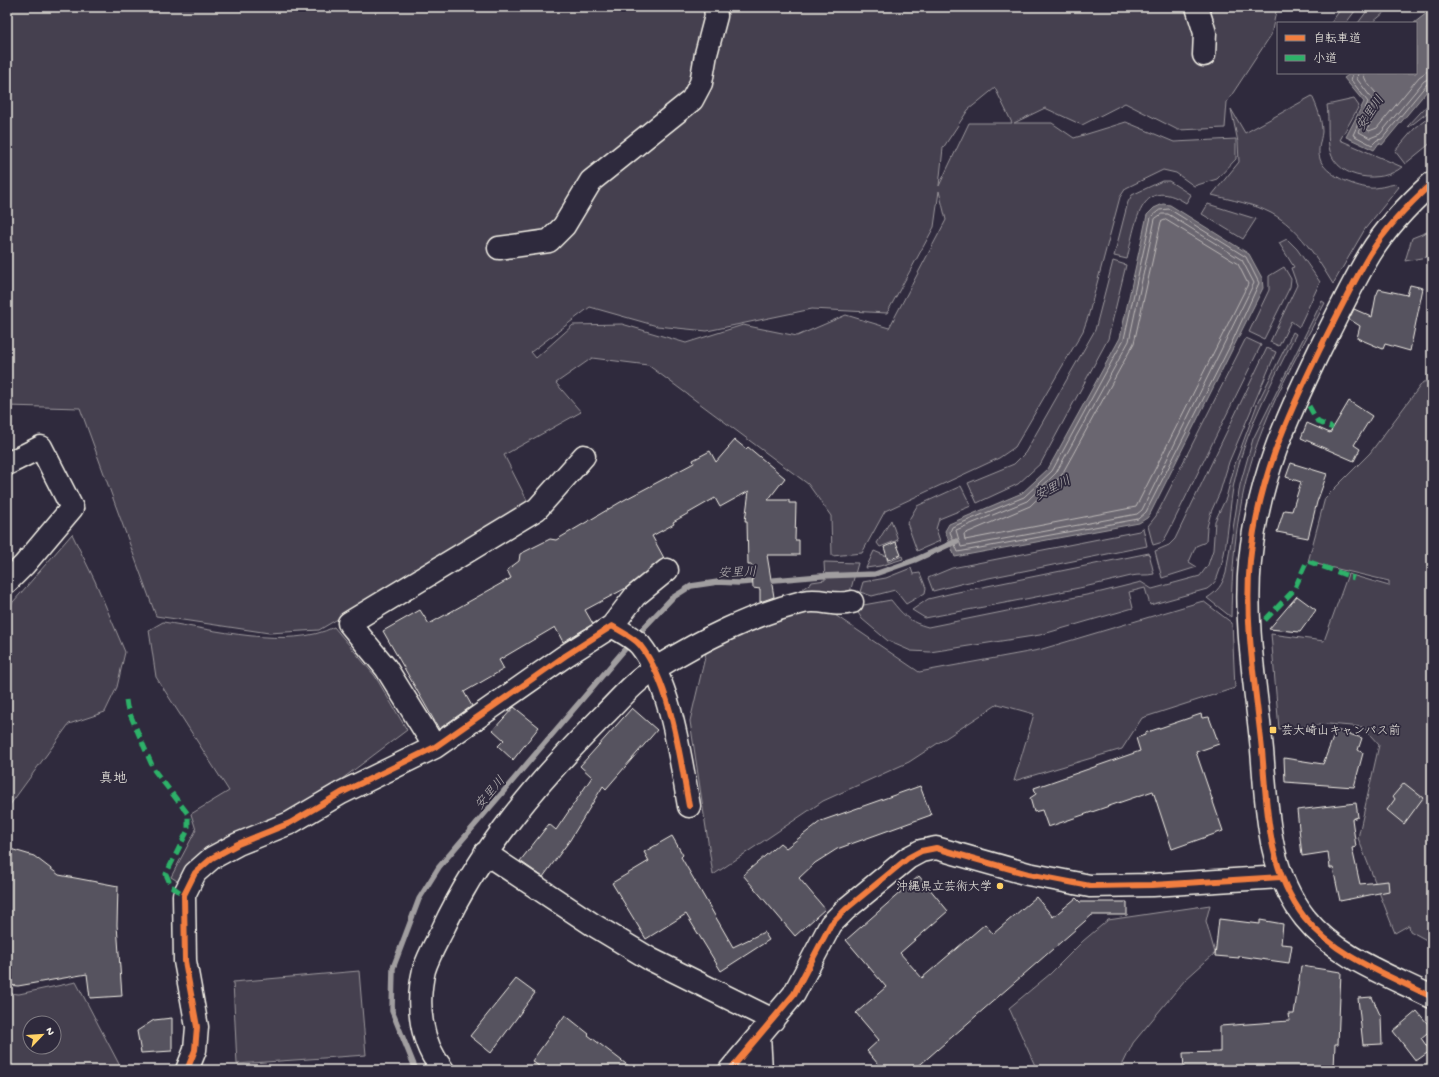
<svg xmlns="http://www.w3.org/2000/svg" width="1439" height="1077" viewBox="0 0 1439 1077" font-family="'Gochi Hand','Klee One',sans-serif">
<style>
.green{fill:#454050;stroke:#9c989c;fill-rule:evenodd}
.water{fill:#6a6670;stroke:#a19ea0}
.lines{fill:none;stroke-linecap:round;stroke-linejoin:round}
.shore{stroke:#bdb9b8;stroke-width:1}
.stream{stroke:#a19ea0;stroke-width:5.5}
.building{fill:#56525f;stroke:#f4f1e8}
.minor-casing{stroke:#f4f1e8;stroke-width:25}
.minor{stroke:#2f2a3d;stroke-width:22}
.quiet{stroke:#2db169;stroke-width:5;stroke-dasharray:10 5;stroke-linecap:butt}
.cycleway-casing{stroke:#2f2a3d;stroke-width:8}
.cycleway{stroke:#f27e40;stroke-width:6}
.poi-dot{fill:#ffd166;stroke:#2f2a3d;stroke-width:1.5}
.labels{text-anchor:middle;stroke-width:3.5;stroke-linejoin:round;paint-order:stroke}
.poi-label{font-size:12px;fill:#f4f1e8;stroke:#2f2a3d;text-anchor:start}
.water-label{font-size:13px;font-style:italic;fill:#b6b2b2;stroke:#2f2a3d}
.quarter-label{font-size:14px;fill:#f4f1e8;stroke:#2f2a3d}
</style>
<rect width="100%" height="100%" fill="#2f2a3d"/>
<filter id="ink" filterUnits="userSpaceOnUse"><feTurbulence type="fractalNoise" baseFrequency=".025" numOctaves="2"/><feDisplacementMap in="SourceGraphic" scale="8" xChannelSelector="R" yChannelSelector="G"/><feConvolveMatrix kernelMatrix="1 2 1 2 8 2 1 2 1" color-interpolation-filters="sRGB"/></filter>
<g filter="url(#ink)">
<!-- green -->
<path class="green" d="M 7,7 L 1277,7 L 1271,35 L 1227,102 L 1225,128 L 1178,130 L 1125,103 L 1082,125 L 1045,108 L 1014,123 L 1052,123 L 1074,138 L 1126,122 L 1174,142 L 1236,139 L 1236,159 L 1217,179 L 1194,186 L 1176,173 L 1163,170 L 1126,188 L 1120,197 L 1088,317 L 1083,331 L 1015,447 L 999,458 L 885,511 L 862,553 L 832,556 L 831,516 L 808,484 L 648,365 L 592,358 L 556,383 L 581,412 L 504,455 L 530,506 L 319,630 L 269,633 L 156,616 L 80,408 L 7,406 ZM 995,88 L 1012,123 L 969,123 L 939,186 L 943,148 L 968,110 ZM 939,191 L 946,220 L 889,328 L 846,315 L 797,336 L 743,325 L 686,343 L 622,324 L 573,325 L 536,358 L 531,352 L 590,307 L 657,326 L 707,331 L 812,309 L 887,313 L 934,227 Z
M 1342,7 L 1358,7 L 1346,23 L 1331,23 Z
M 1370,7 L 1391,7 L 1372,23 L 1358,23 Z
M 1312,96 C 1317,107 1322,119 1322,132 C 1321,141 1317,149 1320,159 C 1325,175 1354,186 1369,188 C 1377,189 1388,185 1396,184 L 1399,187 L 1365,229 L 1333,284 C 1317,258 1299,228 1271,213 C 1254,204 1231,200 1212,195 L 1239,162 L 1238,142 L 1231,109 L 1245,133 Z
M 1354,99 L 1359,106 L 1340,140 L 1402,167 C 1382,184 1338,180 1330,151 C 1327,142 1329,118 1327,105 Z
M 1432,100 L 1432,109 L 1409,127 L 1408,126 Z
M 1432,115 L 1432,142 L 1405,164 L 1395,151 L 1415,128 Z
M 1162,181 L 1169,181 L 1191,195 L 1186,203 C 1139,173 1135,227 1127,259 L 1114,256 L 1128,202 L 1132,195 Z
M 1208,204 L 1256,219 L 1243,239 L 1202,214 Z
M 1432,230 L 1432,256 L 1405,261 L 1412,238 Z
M 1287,239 L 1297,249 L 1320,282 L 1299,327 L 1291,321 L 1279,346 L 1270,342 L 1297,285 L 1291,268 L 1294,267 L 1279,243 Z
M 1113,261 L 1126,265 L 1108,339 L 1041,463 L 1018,484 L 977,503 L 968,483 L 1014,464 L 1025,453 L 1095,330 Z
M 1284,267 L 1291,279 L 1290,287 L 1264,339 L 1249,332 L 1269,290 L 1269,276 Z
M 1322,301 L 1325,303 C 1303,345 1279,387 1262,431 C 1238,491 1232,554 1231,617 L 1207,598 C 1218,591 1222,585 1226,573 L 1240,485 L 1253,439 Z
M 1293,332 L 1296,334 C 1271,384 1244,433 1233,488 C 1228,517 1228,552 1217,578 C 1215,583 1211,586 1207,589 L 1150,605 L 1145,588 L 1129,592 L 1133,608 L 1040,635 L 930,652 L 911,651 L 888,641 L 862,619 L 857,611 L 858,606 L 891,600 C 903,615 909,622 928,627 L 1101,592 L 1141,582 L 1152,589 L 1200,576 L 1208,565 L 1213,550 L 1215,521 L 1226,498 L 1235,464 L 1258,402 Z
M 1246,338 L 1261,345 L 1168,533 L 1163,542 L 1153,545 L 1148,526 L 1156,516 Z
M 1267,348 L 1276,352 L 1229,462 L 1220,492 L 1211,512 L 1207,527 L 1206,542 L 1196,546 L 1189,562 L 1197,567 L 1162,578 L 1155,551 L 1169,545 L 1175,539 Z
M 1432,381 L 1432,943 L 1410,931 L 1409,925 L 1395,933 L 1358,838 L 1379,745 L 1363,727 L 1328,724 L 1279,729 L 1271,634 L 1324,641 L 1348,574 L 1389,586 L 1389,581 L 1308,562 L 1325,498 L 1370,453 L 1423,382 Z
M 961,486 L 971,506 L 939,519 L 936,529 L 940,541 L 917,551 L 907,523 L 917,506 Z
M 891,520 L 898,540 L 880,547 L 877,543 Z
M 1143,528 L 1147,546 L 964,583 L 933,591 L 928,578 L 952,568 L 1139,531 Z
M 72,534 L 95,581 L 125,652 L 117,687 L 105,712 L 69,724 L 7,809 L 7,609 Z
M 874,551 L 886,556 L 888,562 L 902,556 L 903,559 L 880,566 L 866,568 Z
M 1149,553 L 1154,574 C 1147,576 1139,574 1131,576 C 1063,593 993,605 925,618 L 912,610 L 928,599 L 953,593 Z
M 824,562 L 858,563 L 849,596 L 787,600 L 812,582 L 825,580 Z
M 911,568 L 913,574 L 920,573 L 926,588 L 925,593 L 906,604 L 895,590 L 872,596 L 860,592 L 863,582 L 886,578 Z
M 1203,601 L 1232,623 L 1235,688 L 1142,718 L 1122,749 L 1014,781 L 1034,714 L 998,704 L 909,762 L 823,801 L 713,875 L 690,721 L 706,653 L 743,632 L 807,605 L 832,613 L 919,672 L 1039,650 Z
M 163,622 C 211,629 290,650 334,627 L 375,676 L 407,730 L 326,791 L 179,882 L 171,877 L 196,830 L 191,814 L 229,791 L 156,677 L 149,630 Z
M 1210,905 L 1206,921 L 1215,953 L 1185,980 L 1133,1043 L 1120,1070 L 1037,1070 L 1009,1008 L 1050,974 L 1083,941 L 1108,920 Z
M 359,971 L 366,1055 L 237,1064 L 233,982 Z
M 76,982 L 119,1064 L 127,1070 L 12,1070 L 7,1060 L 7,993 L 19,994 ZM 30,1023 L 54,1023 L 54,1047 L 30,1047 Z"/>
<!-- water -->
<path class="water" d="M 1432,9 L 1432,85 L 1382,145 L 1379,143 L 1374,150 L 1346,137 L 1364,102 L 1344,78 L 1351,73 L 1416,73 L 1416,23 L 1414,23 Z
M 1163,204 L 1170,205 L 1249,254 L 1262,278 L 1263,288 L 1150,514 L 1147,518 L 1139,523 L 955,557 L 945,531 L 949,524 L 1022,493 L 1048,469 L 1120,338 L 1147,215 L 1154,208 Z"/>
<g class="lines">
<!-- shore -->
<path class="shore" d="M 1353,73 L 1351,80 L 1368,102 L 1353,135 L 1372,145 L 1377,140 L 1382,139 L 1427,84 L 1432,82
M 1358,73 L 1357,79 L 1373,100 L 1372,106 L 1359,132 L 1370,138 L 1380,134 L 1424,81 L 1432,77
M 1364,73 C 1363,86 1382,91 1379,106 C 1377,114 1371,121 1367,129 L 1369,131 L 1377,128 L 1419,77 L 1426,72 L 1432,71
M 1160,210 L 1169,209 L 1246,257 L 1259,283 L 1233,340 L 1146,512 L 1138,519 L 958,552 L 950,532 L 952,527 L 1024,497 L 1052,471 L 1124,339 L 1151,217 Z
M 1162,214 L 1168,214 L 1242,260 L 1254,283 L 1142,510 L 1137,514 L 961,547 L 956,530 L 1027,501 L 1056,473 L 1129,341 L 1155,219 Z
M 1166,220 L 1238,264 L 1248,284 L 1136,507 L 965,540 L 964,534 L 1030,506 L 1061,476 L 1134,343 L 1161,222 Z"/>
<!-- stream -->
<path class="stream" d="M 636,636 L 672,598 L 691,586 L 718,582 L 738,583 L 821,576 L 875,574 L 915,560 L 957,541
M 416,1070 L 392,1011 L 393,968 L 419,899 L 439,867 L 631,642"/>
</g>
<!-- building -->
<path class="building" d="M 1410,285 L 1423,288 L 1410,351 L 1385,344 L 1383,349 L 1357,338 L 1360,326 L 1349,319 L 1354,309 L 1372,317 L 1376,296 L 1379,289 L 1407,295 Z
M 1349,401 L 1372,416 L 1354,445 L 1360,449 L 1354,461 L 1301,438 L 1307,423 L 1330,433 Z
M 735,440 L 746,449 L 748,447 L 785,478 L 768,500 L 789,500 L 789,503 L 796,503 L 795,540 L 799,540 L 799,555 L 767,555 L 774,597 L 760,602 L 760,589 L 753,588 L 752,565 L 748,565 L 747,521 L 745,521 L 749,491 L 720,507 L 715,498 L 673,522 L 674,524 L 652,536 L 664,558 L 626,588 L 585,610 L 593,624 L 563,642 L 555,627 L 499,660 L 504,669 L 464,692 L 472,706 L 439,729 L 383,631 L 420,610 L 429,624 L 511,578 L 507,570 L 519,561 L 520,554 L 550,539 L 556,540 L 624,500 L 694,463 L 693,460 L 710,451 L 716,462 Z
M 1291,463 L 1327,474 L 1317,502 L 1308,538 L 1277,532 L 1284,510 L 1292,511 L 1301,482 L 1286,477 Z
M 896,542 L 901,555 L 888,560 L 884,547 Z
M 1297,596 L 1316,610 L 1300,632 L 1269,629 Z
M 514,707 L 539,727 L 513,760 L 498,746 L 504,740 L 493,730 Z
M 632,708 L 657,730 L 606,789 L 603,786 L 570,840 L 543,877 L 520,861 L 549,824 L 556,830 L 592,777 L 580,766 Z
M 1201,714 L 1202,718 L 1209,717 L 1219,744 L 1196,752 L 1223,831 L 1172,849 L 1153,791 L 1048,827 L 1042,810 L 1034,812 L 1030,798 L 1036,794 L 1034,788 L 1140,751 L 1136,738 L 1145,735 L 1145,733 Z
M 1336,730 L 1362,738 L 1358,750 L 1363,753 L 1354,787 L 1285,782 L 1284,758 L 1323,764 Z
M 1404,783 L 1423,798 L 1404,824 L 1387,810 L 1395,799 L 1393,796 Z
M 920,786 L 931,815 L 837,849 L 815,863 L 799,878 L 825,909 L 795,936 L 743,875 L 780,843 L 786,848 L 821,821 Z
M 1356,803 L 1358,817 L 1352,819 L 1356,847 L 1352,848 L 1360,884 L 1388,881 L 1389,891 L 1340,901 L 1333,868 L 1330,868 L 1328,852 L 1302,856 L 1297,810 Z
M 672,836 L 683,855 L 681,857 L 733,947 L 764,932 L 769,940 L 721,971 L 686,914 L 646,939 L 612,883 L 649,861 L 644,852 Z
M 7,848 L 34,856 L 59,875 L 118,886 L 117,925 L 122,996 L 90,998 L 87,974 L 18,986 L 7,985 Z
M 919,876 L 948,911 L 900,953 L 922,978 L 985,924 L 993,934 L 1036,897 L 1053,917 L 1076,898 L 1080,902 L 1127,902 L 1127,915 L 1092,915 L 914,1070 L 883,1070 L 867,1051 L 879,1040 L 856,1013 L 886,987 L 846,940 Z
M 1219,919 L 1260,924 L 1260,920 L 1283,924 L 1281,944 L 1292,945 L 1289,963 L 1239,956 L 1239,958 L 1215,956 Z
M 1301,966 L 1341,972 L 1338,1044 L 1335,1044 L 1334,1069 L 1184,1070 L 1183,1053 L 1220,1052 L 1220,1026 L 1289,1021 L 1288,1014 L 1294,1014 Z
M 516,979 L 535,993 L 491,1053 L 470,1036 Z
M 1372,997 L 1381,1017 L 1382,1044 L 1363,1045 L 1358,998 Z
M 1417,1011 L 1432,1029 L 1421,1038 L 1430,1051 L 1416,1061 L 1393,1031 Z
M 565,1015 L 589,1034 L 588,1035 L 634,1070 L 544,1070 L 532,1061 Z
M 172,1018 L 172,1051 L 141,1053 L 137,1031 L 154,1020 Z"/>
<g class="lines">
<defs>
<path id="minor" d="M 1197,7 L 1205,33 L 1204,55
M 1432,183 C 1409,204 1386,228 1370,254 C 1352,284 1337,316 1321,347 C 1286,419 1258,480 1250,561 C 1244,624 1256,688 1262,750 C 1267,808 1267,870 1305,918 C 1336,957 1388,975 1432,997
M 499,248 L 549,241 L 564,226 L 591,181 L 692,100 L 701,83 L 706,54 L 716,16 L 715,7
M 7,464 L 41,447 L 72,508 L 24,565 L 7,582
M 612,626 L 635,596 L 667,570
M 435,747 L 386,668 L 349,623 L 537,509 L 584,456
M 485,853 L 592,924 L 650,959 L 773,1020
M 759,1036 L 761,1070
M 187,1070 L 195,1050 L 197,1027 L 185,961 L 184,895 L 195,873 L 212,858 L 238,844 L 290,823 L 341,793 L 435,747 L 565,656 L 612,626 C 620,631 633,637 640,645 C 671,684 680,757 689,806
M 443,1070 C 420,1043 416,1004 424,970 C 428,957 436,943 442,931 C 480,849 540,779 604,715 C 620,699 636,680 656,668 C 702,640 750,615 803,602 C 822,598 834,607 852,602
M 730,1070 L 794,994 L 831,924 L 846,909 L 908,858 L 921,851 L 936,848 L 1028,874 L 1090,886 L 1153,885 L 1281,877"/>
</defs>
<!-- minor casing -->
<use href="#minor" class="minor-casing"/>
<!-- minor -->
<use href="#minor" class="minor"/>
<!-- quiet -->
<path class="quiet" d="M 1309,406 L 1318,422 L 1333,428
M 1265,620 L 1294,590 L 1307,561 L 1354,578
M 126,700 L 127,707 L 154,770 L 188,814 L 188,830 L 166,874 L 171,886 L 184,895"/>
<defs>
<path id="cycleway" d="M 1432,183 C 1409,204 1386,228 1370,254 C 1352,284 1337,316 1321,347 C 1286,419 1258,480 1250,561 C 1244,624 1256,688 1262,750 C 1267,808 1267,870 1305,918 C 1336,957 1388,975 1432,997
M 187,1070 L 195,1050 L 197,1027 L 185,961 L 184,895 L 195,873 L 212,858 L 238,844 L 290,823 L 341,793 L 435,747 L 565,656 L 612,626 C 620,631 633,637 640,645 C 671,684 680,757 689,806
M 730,1070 L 794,994 L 831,924 L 846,909 L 908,858 L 921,851 L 936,848 L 1028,874 L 1090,886 L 1153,885 L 1281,877"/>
</defs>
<!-- cycleway casing -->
<use href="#cycleway" class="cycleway-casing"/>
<!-- cycleway -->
<use href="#cycleway" class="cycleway"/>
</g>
</g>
<!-- markers -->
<g class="poi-dot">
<rect x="1269" y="726" width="8" height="8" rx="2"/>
<circle cx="1000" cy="886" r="4"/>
</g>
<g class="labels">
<!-- poi labels -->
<g class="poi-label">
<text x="1281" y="734">芸大崎山キャンパス前</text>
<text x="992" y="890" text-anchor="end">沖縄県立芸術大学</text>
</g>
<!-- water labels -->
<g class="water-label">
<text transform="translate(1369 112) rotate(-56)" y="5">安里川</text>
<text transform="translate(1052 487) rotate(-27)" y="5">安里川</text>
<text transform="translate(737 571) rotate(-2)" y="5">安里川</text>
<text transform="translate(489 792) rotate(-49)" y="5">安里川</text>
</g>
<!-- quarter labels -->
<g class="quarter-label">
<text x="113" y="782">真地</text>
</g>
</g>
<!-- margin -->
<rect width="1439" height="1077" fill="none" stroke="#2f2a3d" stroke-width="24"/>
<rect x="12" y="12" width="1415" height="1053" fill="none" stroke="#f4f1e8" stroke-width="1.5" filter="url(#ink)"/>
<!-- legend -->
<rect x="1277" y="22" width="140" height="52" fill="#2f2a3d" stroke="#7e7a81"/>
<rect x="1285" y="35" width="20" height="6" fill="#f27e40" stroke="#7e7a81"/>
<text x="1313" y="42" font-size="12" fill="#f4f1e8">自転車道</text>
<rect x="1285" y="55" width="20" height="6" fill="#2db169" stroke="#7e7a81"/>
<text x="1313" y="62" font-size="12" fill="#f4f1e8">小道</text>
<!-- north arrow -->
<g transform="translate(42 1035) rotate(65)"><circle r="19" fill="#2f2a3d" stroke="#7e7a81"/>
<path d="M0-3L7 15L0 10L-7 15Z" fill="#ffd166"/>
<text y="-6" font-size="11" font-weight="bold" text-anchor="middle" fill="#f4f1e8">N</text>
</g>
</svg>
